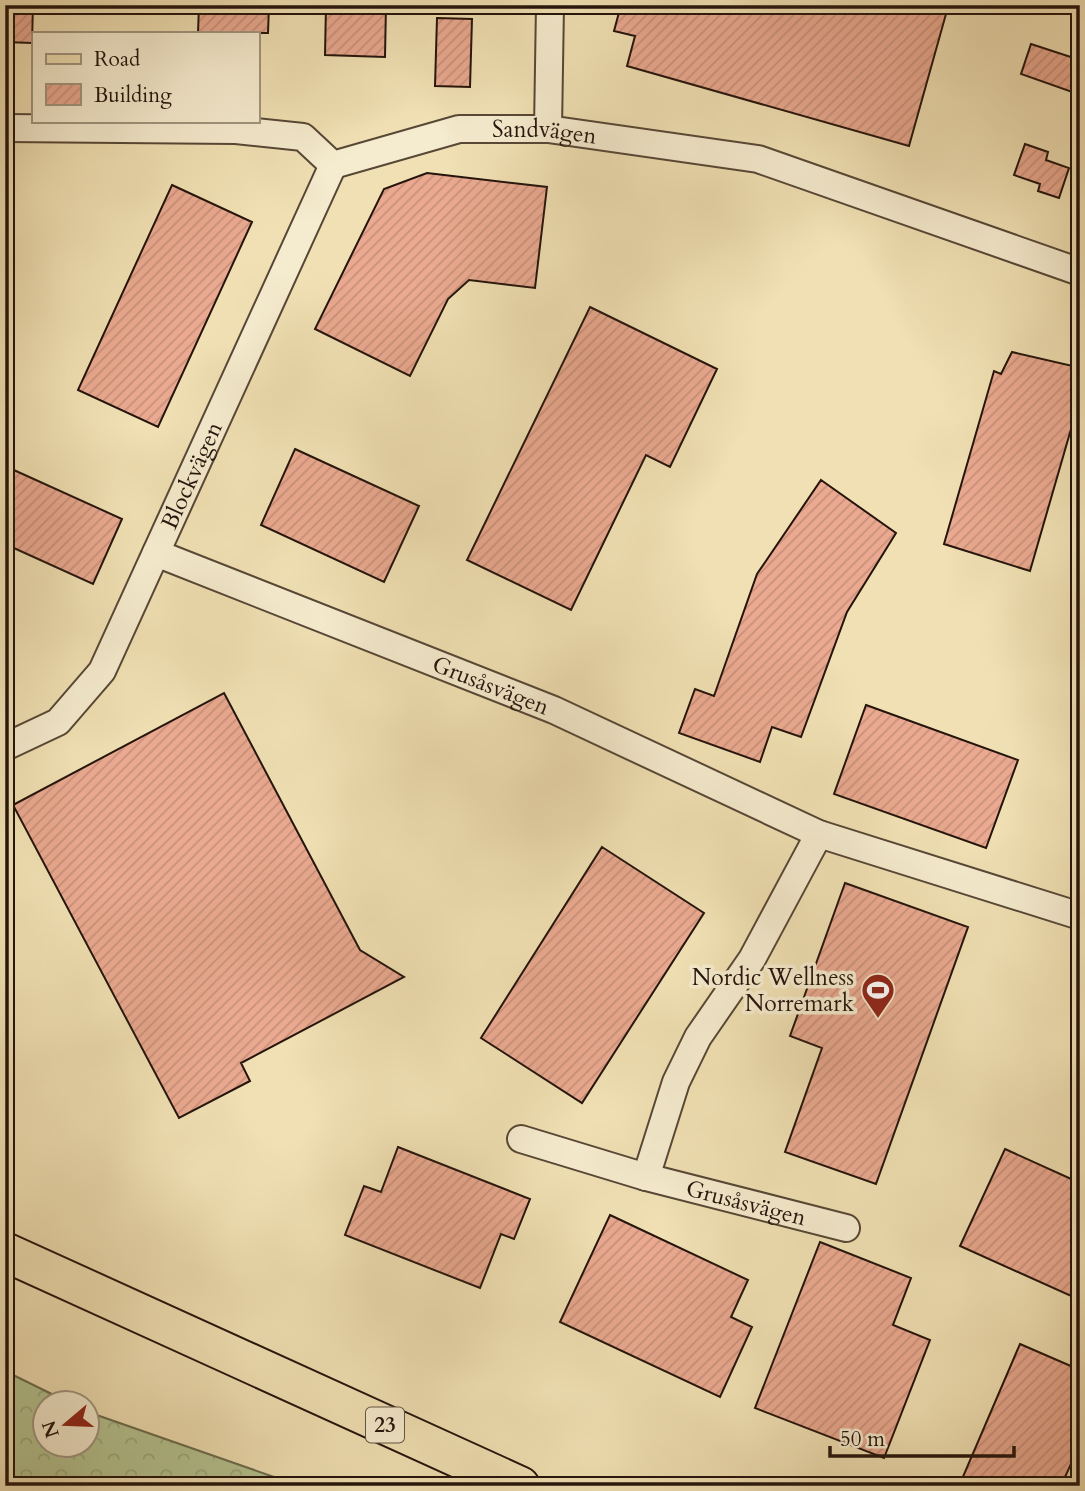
<svg xmlns="http://www.w3.org/2000/svg" width="1085" height="1491" viewBox="0 0 1085 1491" font-family="Cardo,serif">
<style>
.forest{fill:url(#forest-crowns);stroke:#6c6c4e;stroke-width:2}
.building{fill:url(#building-hatch);stroke:#24140c;stroke-width:2}
.lines{fill:none;stroke-linecap:round;stroke-linejoin:round}
.street-casing{stroke:#574736;stroke-width:30}
.primary-casing{stroke:#24140c;stroke-width:42}
.street{stroke:#f5ebce;stroke-width:26}
.primary{stroke:#f0e0b3;stroke-width:38}
.labels{text-anchor:middle;stroke-width:7;stroke-linejoin:round;paint-order:stroke}
.shield{fill:#f5ebce;stroke:#635446;stroke-width:2}
.shield-label{font-size:21px;font-weight:bold;fill:#24140c}
.street-label{font-size:23px;fill:#24140c;stroke:#f5ebce}
.poi-label{font-size:23px;fill:#24140c;stroke:#f5ebce;text-anchor:end}
</style>
<defs>
<pattern id="forest-crowns" width="20" height="18" patternUnits="userSpaceOnUse" patternTransform="scale(1.75)"><rect width="20" height="18" fill="#b4c390"/><path d="M2 6a3 3 0 1 1 6 0M12 15a3 3 0 1 1 6 0" fill="none" stroke="#9ba77b"/></pattern>
<pattern id="building-hatch" width="6" height="6" patternUnits="userSpaceOnUse" patternTransform="scale(1.75)"><rect width="6" height="6" fill="#eaa990"/><path d="M-1 1l2-2M0 6l6-6M5 7l2-2" fill="none" stroke="#c9917b"/></pattern>
</defs>
<rect width="100%" height="100%" fill="#f0e0b3"/>
<filter id="stains"><feTurbulence type="fractalNoise" baseFrequency=".00286" numOctaves="4"/><feColorMatrix values="0 0 0 0 .2 0 0 0 0 .09 0 0 0 0 .02 0 0 0 .5 -.17"/></filter>
<radialGradient id="worn" r=".72"><stop offset=".6" stop-color="#630" stop-opacity="0"/><stop offset="1" stop-color="#630" stop-opacity=".3"/></radialGradient>
<!-- forest -->
<path class="forest" d="M 5,1371 L 70,1403 L 46,1404 L 46,1446 L 88,1446 L 88,1412 L 300,1486 L 5,1486 Z"/>
<!-- building -->
<path class="building" d="M 5,5 L 33,5 L 32,43 L 5,42 Z
M 199,5 L 269,5 L 268,33 L 198,33 Z
M 326,5 L 386,5 L 385,57 L 325,55 Z
M 621,5 L 916,5 L 946,14 L 909,146 L 627,66 L 635,36 L 614,31 Z
M 437,18 L 472,19 L 470,87 L 435,86 Z
M 1031,44 L 1080,60 L 1080,78 L 1075,93 L 1021,74 Z
M 1025,144 L 1048,152 L 1046,160 L 1069,168 L 1059,198 L 1038,191 L 1040,184 L 1014,175 Z
M 427,173 L 547,187 L 535,288 L 469,280 L 448,299 L 410,376 L 315,329 L 384,189 Z
M 172,185 L 252,222 L 158,427 L 78,390 Z
M 590,307 L 717,369 L 670,467 L 646,455 L 571,610 L 467,560 Z
M 1012,352 L 1077,367 L 1075,388 L 1080,389 L 1080,398 L 1030,571 L 944,544 L 994,371 L 1001,374 Z
M 295,449 L 419,506 L 384,582 L 261,525 Z
M 5,466 L 122,519 L 93,584 L 5,544 Z
M 821,480 L 896,533 L 847,612 L 801,737 L 772,727 L 760,762 L 679,733 L 695,689 L 714,696 L 757,574 Z
M 224,693 L 360,950 L 404,977 L 241,1063 L 250,1081 L 179,1118 L 13,805 Z
M 866,705 L 1018,760 L 986,848 L 834,794 Z
M 602,847 L 704,913 L 582,1103 L 481,1038 Z
M 845,883 L 968,927 L 876,1184 L 785,1152 L 822,1048 L 790,1036 Z
M 398,1147 L 530,1199 L 514,1239 L 501,1234 L 480,1288 L 345,1235 L 364,1186 L 381,1192 Z
M 1005,1149 L 1080,1183 L 1080,1300 L 960,1246 Z
M 610,1215 L 748,1280 L 731,1317 L 752,1327 L 720,1397 L 560,1322 Z
M 820,1242 L 911,1278 L 893,1325 L 930,1340 L 884,1458 L 755,1408 Z
M 1020,1344 L 1080,1370 L 1080,1444 L 1061,1486 L 959,1486 Z"/>
<g class="lines">
<defs>
<g id="street">
<path id="s1" d="M 5,128 L 236,130 L 303,137 L 333,165 L 459,129 L 548,129 L 758,159 L 1080,272"/>
<path d="M 548,129 L 550,5"/>
<path id="s2" d="M 156,553 L 554,710 L 819,834 L 1080,916"/>
<path id="s3" d="M 5,747 L 58,722 L 102,671 L 333,165"/>
<path id="s4" d="M 521,1139 L 646,1177 L 846,1228"/>
<path d="M 646,1177 L 676,1082 L 698,1037 L 752,959 L 819,834"/>
</g>
<path id="primary" d="M 5,1252 L 520,1486"/>
</defs>
<!-- street casing -->
<use href="#street" class="street-casing"/>
<!-- primary casing -->
<use href="#primary" class="primary-casing"/>
<!-- street -->
<use href="#street" class="street"/>
<!-- primary -->
<use href="#primary" class="primary"/>
</g>
<!-- icons -->
<defs>
<symbol id="stadium-pin" viewBox="-11 -11 22 30"><path d="M0 17L-7.5 6A9.5 9.5 0 1 1 7.5 6Z" fill="#8f2418" stroke="#f5ebce"/><path d="M0-5a6.5 5 0 1 0 0 10a6.5 5 0 1 0 0-10ZM-3.5-1.8h7v3.6h-7Z" fill="#fff"/></symbol>
</defs>
<g fill-rule="evenodd">
<use href="#stadium-pin" x="859" y="971" width="38" height="52"/>
</g>
<g class="labels">
<!-- shield labels -->
<rect class="shield" x="366" y="1407.5" width="38" height="35" rx="5"/>
<g class="shield-label">
<text x="385" y="1432">23</text>
</g>
<!-- street labels -->
<g class="street-label">
<text dy="8" stroke="none"><textPath href="#s1" startOffset="556">Sandvägen</textPath></text>
<text dy="8" stroke="none"><textPath href="#s3" startOffset="341">Blockvägen</textPath></text>
<text dy="8" stroke="none"><textPath href="#s2" startOffset="360">Grusåsvägen</textPath></text>
<text dy="8" stroke="none"><textPath href="#s4" startOffset="234">Grusåsvägen</textPath></text>
</g>
<!-- poi labels -->
<g class="poi-label">
<text x="854" y="985">Nordic Wellness<tspan x="854" dy="26">Norremark</tspan></text>
</g>
</g>
<!-- margin -->
<rect width="1085" height="1491" fill="none" stroke="#f0e0b3" stroke-width="28"/>
<rect x="7" y="7" width="1071" height="1477" fill="none" stroke="#24140c" stroke-width="3.5"/>
<rect x="14" y="14" width="1057" height="1463" fill="none" stroke="#24140c" stroke-width="2"/>
<!-- legend -->
<rect x="32" y="32" width="228" height="91" fill="#f5ebce" stroke="#a19580" stroke-width="2"/>
<rect x="46" y="54" width="35" height="10" fill="#f0e0b3" stroke="#a19580" stroke-width="2"/>
<text x="94" y="66" font-size="21" fill="#24140c">Road</text>
<rect x="46" y="84" width="35" height="21" fill="url(#building-hatch)" stroke="#a19580" stroke-width="2"/>
<text x="94" y="102" font-size="21" fill="#24140c">Building</text>
<!-- north arrow -->
<g transform="translate(66 1424) rotate(251)"><circle r="33" fill="#f5ebce" stroke="#a19580" stroke-width="2"/>
<path d="M0-5L12 26L0 18L-12 26Z" fill="#8f2418"/>
<text y="-10" font-size="19" font-weight="bold" text-anchor="middle" fill="#24140c">N</text>
</g>
<!-- scale -->
<path d="M830 1446v10h184v-10" fill="none" stroke="#24140c" stroke-width="3.5"/>
<text x="840" y="1446" font-size="21" fill="#24140c" stroke="#f5ebce" stroke-width="5" paint-order="stroke">50 m</text>
<rect width="100%" height="100%" filter="url(#stains)"/>
<rect width="100%" height="100%" fill="url(#worn)"/>
</svg>
